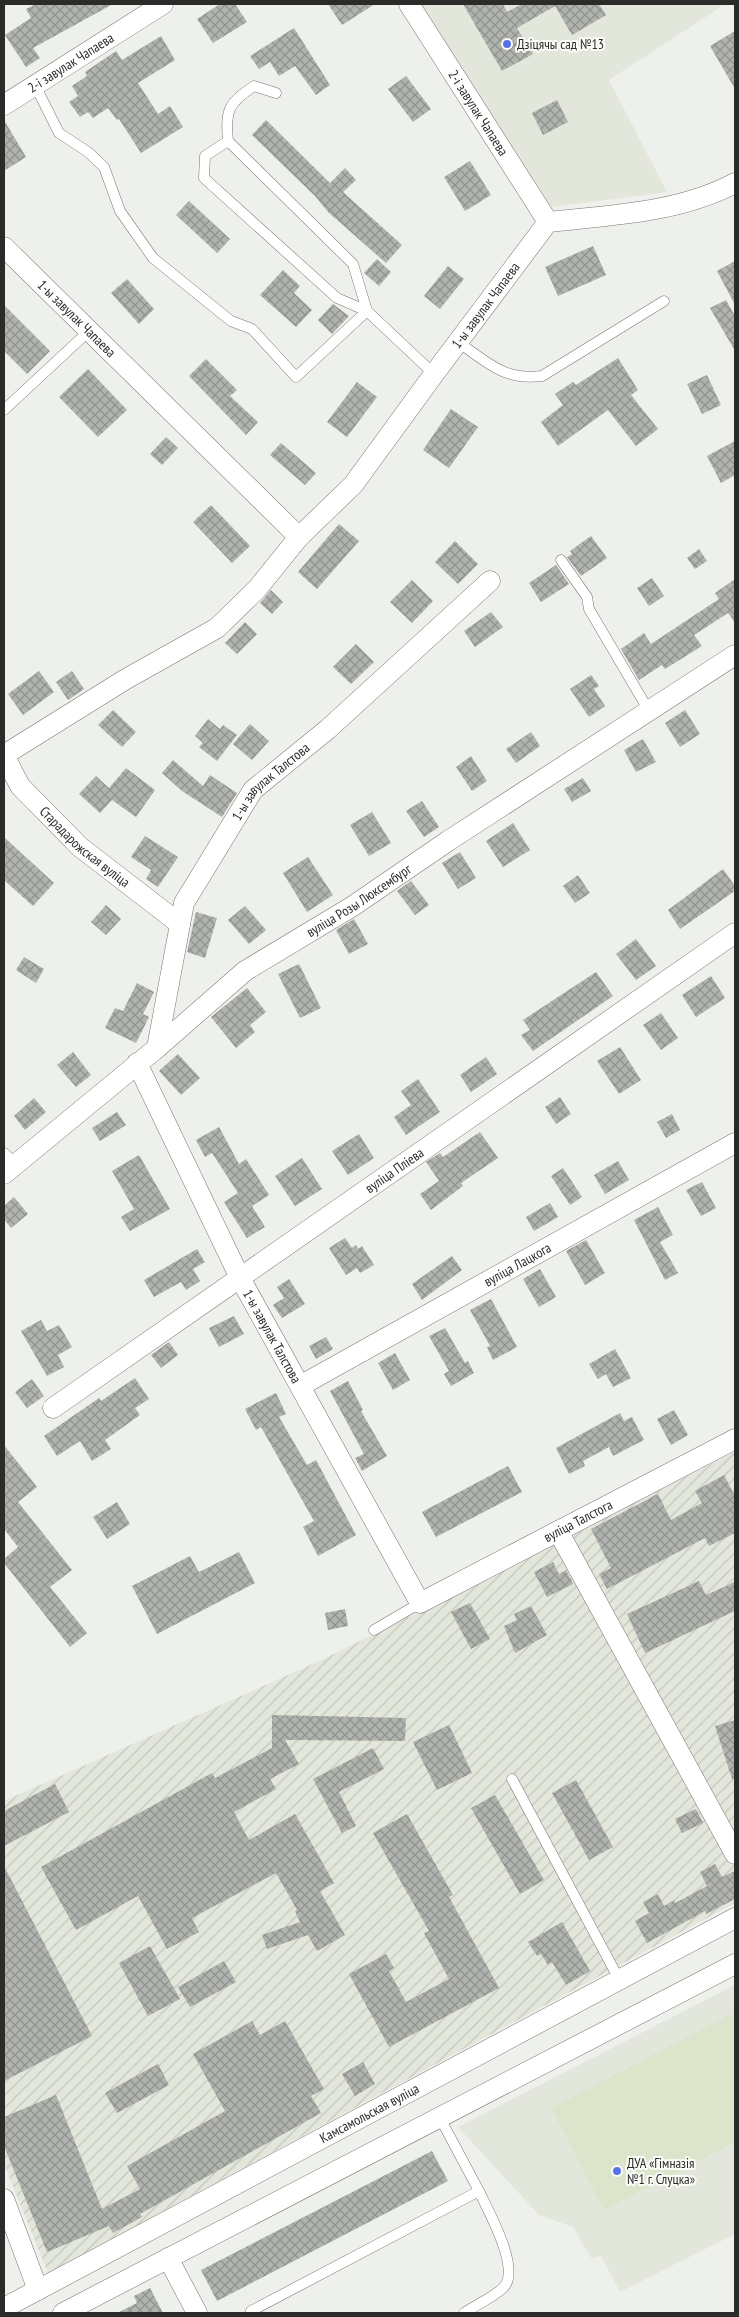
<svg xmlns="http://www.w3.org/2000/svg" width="739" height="2317" viewBox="0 0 739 2317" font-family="'PT Sans Narrow',sans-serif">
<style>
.built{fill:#e3e7db}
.industrial{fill:url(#industrial-furrows)}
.pitch{fill:#dde4cc}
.building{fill:url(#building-cross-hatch)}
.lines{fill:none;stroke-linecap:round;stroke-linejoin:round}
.lane-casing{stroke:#767773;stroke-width:11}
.street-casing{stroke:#767773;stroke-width:21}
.lane{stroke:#fff;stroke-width:10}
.street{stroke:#fff;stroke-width:20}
.poi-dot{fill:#5871e7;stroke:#fbfdf8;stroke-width:2}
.labels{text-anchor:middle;stroke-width:4;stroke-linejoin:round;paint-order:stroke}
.poi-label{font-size:14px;fill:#2b2b29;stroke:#fbfdf8;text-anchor:start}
.street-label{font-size:14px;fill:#2b2b29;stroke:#fbfdf8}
</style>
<defs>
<pattern id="industrial-furrows" width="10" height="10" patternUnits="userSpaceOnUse" patternTransform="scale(1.25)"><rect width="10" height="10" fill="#e3e7db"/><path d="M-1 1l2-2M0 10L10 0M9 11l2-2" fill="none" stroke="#c3c6bc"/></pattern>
<pattern id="building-cross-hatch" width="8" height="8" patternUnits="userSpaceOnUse" patternTransform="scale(1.25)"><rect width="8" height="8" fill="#b1b3ae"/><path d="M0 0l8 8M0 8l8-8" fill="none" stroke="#90928e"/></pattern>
</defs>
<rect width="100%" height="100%" fill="#eef0eb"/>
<!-- built -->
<path class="built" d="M 419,4 L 719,4 L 721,7 L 609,80 L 667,192 L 551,207 Z
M 735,1985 L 735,2234 L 620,2292 L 601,2256 L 591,2258 L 573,2227 L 539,2215 L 458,2127 Z"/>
<!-- industrial -->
<path class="industrial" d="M 735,1452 L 735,1903 L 48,2273 L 4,2164 L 4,1801 L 324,1659 Z"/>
<!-- pitch -->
<path class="pitch" d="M 731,2014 L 735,2022 L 735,2142 L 604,2210 L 551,2108 Z"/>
<!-- building -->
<path class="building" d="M 36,4 L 113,4 L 33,48 L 40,58 L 26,67 L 5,35 L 31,18 L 26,9 Z
M 220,4 L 235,4 L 247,22 L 213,43 L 197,19 Z
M 328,4 L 375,4 L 342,25 Z
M 463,4 L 503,4 L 507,12 L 522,4 L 599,4 L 606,15 L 572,35 L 555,6 L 517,28 L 533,54 L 502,71 Z
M 294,28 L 330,85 L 316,95 L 295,66 L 279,76 L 270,62 L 259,69 L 250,56 Z
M 735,31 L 735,89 L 710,46 Z
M 161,36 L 175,60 L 138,83 L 158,114 L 170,106 L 183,127 L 141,153 L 119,119 L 117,120 L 108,108 L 93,118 L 88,112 L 80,117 L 69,102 L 78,96 L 72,86 L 87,76 L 85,72 L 116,51 L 122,60 Z
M 406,76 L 431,109 L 413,122 L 388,89 Z
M 557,100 L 568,122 L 543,135 L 532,113 Z
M 4,120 L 26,157 L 4,171 Z
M 266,120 L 330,183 L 345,168 L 356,180 L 343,192 L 402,245 L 386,263 L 328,212 L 315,196 L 252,135 Z
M 470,161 L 491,195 L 465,211 L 444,177 Z
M 189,201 L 230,239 L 217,253 L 176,215 Z
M 593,246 L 606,275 L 558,296 L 545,267 Z
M 377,259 L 391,272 L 379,286 L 364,273 Z
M 735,261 L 735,305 L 717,271 Z
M 448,266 L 464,279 L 440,309 L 424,296 Z
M 283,270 L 300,286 L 294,293 L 312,310 L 296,327 L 260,295 Z
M 127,279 L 154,309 L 139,324 L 111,293 Z
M 726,300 L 735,316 L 735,351 L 710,308 Z
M 333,304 L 349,316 L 332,334 L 318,320 Z
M 4,305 L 50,351 L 27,374 L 4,351 Z
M 618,358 L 638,390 L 631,395 L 658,429 L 636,446 L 608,410 L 558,446 L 541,422 L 563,405 L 555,394 L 573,382 L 576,385 Z
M 206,359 L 237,390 L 230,396 L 258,422 L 246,435 L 189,376 Z
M 88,369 L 127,410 L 98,437 L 59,397 Z
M 707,375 L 721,405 L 702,414 L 687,384 Z
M 357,382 L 377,397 L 347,437 L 327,422 Z
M 451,409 L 478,427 L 449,468 L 423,450 Z
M 166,437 L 178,448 L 162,465 L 150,454 Z
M 735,441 L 735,475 L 721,483 L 707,456 Z
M 281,443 L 316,473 L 305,485 L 270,455 Z
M 211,505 L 250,546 L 232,563 L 193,522 Z
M 339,524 L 359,541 L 317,589 L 298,572 Z
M 591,536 L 607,558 L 581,576 L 567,557 L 572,554 L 570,551 Z
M 455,541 L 478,564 L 458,584 L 435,562 Z
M 699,549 L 707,561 L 695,569 L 687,558 Z
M 556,565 L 569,584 L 541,602 L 529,583 Z
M 652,578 L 664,596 L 649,606 L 637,588 Z
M 735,579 L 735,623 L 728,613 L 694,635 L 702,646 L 665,669 L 662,665 L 639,680 L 621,649 L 644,633 L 651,644 L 719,599 L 715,593 Z
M 412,580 L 433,601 L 412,623 L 390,602 Z
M 271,590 L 283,602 L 272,614 L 260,603 Z
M 491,612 L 503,627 L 475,647 L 464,631 Z
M 245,622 L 257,634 L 237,654 L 225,643 Z
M 356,644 L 374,662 L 351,684 L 333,667 Z
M 39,671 L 54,692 L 23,715 L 8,694 Z
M 72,671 L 84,689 L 68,700 L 56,682 Z
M 591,675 L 599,686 L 594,689 L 605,706 L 589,717 L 570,689 Z
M 113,710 L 136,732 L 122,747 L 98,725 Z
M 685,710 L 700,734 L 680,747 L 665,723 Z
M 208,719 L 220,729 L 223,725 L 237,735 L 217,761 L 199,747 L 203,743 L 195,736 Z
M 250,724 L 269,741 L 252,760 L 233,744 Z
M 531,732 L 540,746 L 516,763 L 506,749 Z
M 643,739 L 656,762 L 636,772 L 624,750 Z
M 471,756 L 487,781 L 472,791 L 456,767 Z
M 173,760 L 203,786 L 210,775 L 237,793 L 222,817 L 182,791 L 162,773 Z
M 126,768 L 155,790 L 136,817 L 112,800 L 100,813 L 79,794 L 96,776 L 109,788 Z
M 583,778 L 591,791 L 572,802 L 564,789 Z
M 422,801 L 439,827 L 424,837 L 406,811 Z
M 372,812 L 391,843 L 369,856 L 350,825 Z
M 513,823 L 530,850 L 503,867 L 486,841 Z
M 145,836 L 178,857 L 158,887 L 146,879 L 151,870 L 131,857 Z
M 4,837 L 54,883 L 33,906 L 4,880 Z
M 460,852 L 476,878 L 458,889 L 442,863 Z
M 308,857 L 333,895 L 307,912 L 283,873 Z
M 723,869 L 735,886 L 735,891 L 680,929 L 668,910 Z
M 578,875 L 590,893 L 575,903 L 563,886 Z
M 411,881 L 429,905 L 415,915 L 397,891 Z
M 106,905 L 121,919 L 106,935 L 91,922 Z
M 245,906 L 266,930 L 249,944 L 228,920 Z
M 196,912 L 217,918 L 205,958 L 187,952 Z
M 354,919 L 368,944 L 349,954 L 336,930 Z
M 636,939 L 656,966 L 636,980 L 616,954 Z
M 24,957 L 44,969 L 36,983 L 16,970 Z
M 299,964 L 321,1008 L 300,1018 L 278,974 Z
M 596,972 L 613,996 L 533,1051 L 521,1035 L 530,1030 L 523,1020 Z
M 711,976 L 725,998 L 696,1017 L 682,995 Z
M 137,983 L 154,992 L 143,1014 L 149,1017 L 136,1043 L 105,1028 L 115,1008 L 123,1011 Z
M 247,988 L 266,1012 L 250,1025 L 255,1032 L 236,1048 L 211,1017 Z
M 661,1013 L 678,1038 L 661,1050 L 643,1025 Z
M 620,1047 L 641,1080 L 619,1094 L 597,1061 Z
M 73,1052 L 91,1075 L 76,1087 L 57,1065 Z
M 178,1054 L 200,1078 L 181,1095 L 159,1071 Z
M 486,1057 L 497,1074 L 471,1092 L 460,1075 Z
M 418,1079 L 440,1112 L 406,1135 L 394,1117 L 411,1105 L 401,1091 Z
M 560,1097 L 571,1114 L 556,1124 L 545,1107 Z
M 34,1098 L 46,1112 L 25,1130 L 14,1116 Z
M 117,1112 L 126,1125 L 100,1141 L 92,1128 Z
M 672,1114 L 680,1130 L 666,1138 L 657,1122 Z
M 219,1127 L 239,1164 L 246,1159 L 269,1195 L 252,1206 L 265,1227 L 247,1238 L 224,1202 L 238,1193 L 212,1153 L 205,1157 L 196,1140 Z
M 480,1132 L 498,1158 L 461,1183 L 463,1186 L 431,1210 L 420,1194 L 439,1181 L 426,1162 L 440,1153 L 443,1157 Z
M 359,1134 L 374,1158 L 348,1175 L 332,1151 Z
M 139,1155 L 170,1209 L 130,1231 L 121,1217 L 134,1209 L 112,1171 Z
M 302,1158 L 322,1189 L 295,1206 L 275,1176 Z
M 618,1161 L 629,1180 L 605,1194 L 594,1175 Z
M 563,1168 L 582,1197 L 570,1205 L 551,1176 Z
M 702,1182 L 716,1208 L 701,1216 L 686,1190 Z
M 14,1197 L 28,1214 L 11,1228 L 4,1219 L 4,1206 Z
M 550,1203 L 558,1217 L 534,1231 L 526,1217 Z
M 658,1207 L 673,1235 L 660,1242 L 678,1273 L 665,1280 L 634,1220 Z
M 345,1238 L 352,1248 L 356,1245 L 358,1249 L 362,1246 L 374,1265 L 360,1273 L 357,1268 L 346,1275 L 329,1248 Z
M 586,1240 L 605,1273 L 585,1285 L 566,1251 Z
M 197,1249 L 205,1262 L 193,1269 L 200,1281 L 186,1290 L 181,1282 L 154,1297 L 144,1280 Z
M 452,1256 L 462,1270 L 422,1300 L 412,1284 Z
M 540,1269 L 556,1297 L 539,1307 L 523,1279 Z
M 289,1279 L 305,1304 L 282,1318 L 273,1305 L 284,1298 L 277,1287 Z
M 491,1299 L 517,1347 L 493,1360 L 487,1347 L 490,1346 L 470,1310 Z
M 234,1316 L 244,1334 L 219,1347 L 209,1328 Z
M 41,1320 L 47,1331 L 59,1325 L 72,1347 L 58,1355 L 64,1367 L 47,1376 L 21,1331 Z
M 445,1328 L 465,1363 L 468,1361 L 474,1373 L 451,1386 L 444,1374 L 449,1371 L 429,1336 Z
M 326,1337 L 333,1349 L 316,1359 L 309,1346 Z
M 169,1342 L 178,1355 L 161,1368 L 151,1355 Z
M 615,1349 L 631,1378 L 613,1387 L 606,1374 L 598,1379 L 589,1364 Z
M 395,1353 L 410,1380 L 393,1390 L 378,1363 Z
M 135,1378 L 149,1399 L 135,1408 L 140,1415 L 105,1440 L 111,1449 L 92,1461 L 80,1441 L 57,1456 L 44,1436 L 99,1398 L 101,1401 Z
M 32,1379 L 44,1396 L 27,1408 L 15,1392 Z
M 348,1381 L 363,1410 L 361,1411 L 387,1456 L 362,1471 L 355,1458 L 364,1454 L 330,1391 Z
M 276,1393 L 286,1414 L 279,1417 L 307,1465 L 316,1460 L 356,1535 L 318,1556 L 303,1527 L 314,1521 L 261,1427 L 256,1430 L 245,1409 Z
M 674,1410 L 688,1435 L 671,1445 L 657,1419 Z
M 620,1413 L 624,1421 L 632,1417 L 644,1440 L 613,1456 L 609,1447 L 583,1461 L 585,1466 L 569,1474 L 556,1448 Z
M 4,1445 L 37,1487 L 18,1502 L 72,1570 L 50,1587 L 87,1633 L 70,1647 L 4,1563 L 4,1559 L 18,1547 L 4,1529 Z
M 508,1466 L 522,1492 L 436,1537 L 422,1512 Z
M 724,1475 L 735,1496 L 735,1533 L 709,1546 L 705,1538 L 607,1589 L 599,1574 L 611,1568 L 591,1529 L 658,1494 L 671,1520 L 702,1503 L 695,1491 Z
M 117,1502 L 130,1524 L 107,1539 L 93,1517 Z
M 239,1552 L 255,1583 L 157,1634 L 132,1586 L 190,1556 L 199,1572 Z
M 553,1562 L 559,1574 L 566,1570 L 573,1584 L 547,1597 L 534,1572 Z
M 699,1581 L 706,1595 L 735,1582 L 735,1611 L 645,1653 L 627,1614 Z
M 470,1603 L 490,1639 L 471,1649 L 451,1612 Z
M 531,1606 L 547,1635 L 515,1653 L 504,1626 L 517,1620 L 514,1614 Z
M 345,1609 L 348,1626 L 328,1630 L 325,1613 Z
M 272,1715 L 406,1718 L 405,1741 L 285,1740 L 299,1764 L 270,1779 L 276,1789 L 234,1812 L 249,1840 L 295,1814 L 334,1883 L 320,1891 L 345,1935 L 317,1951 L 308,1935 L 267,1949 L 262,1935 L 300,1922 L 295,1911 L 297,1910 L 276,1873 L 192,1918 L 199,1932 L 167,1949 L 138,1896 L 76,1930 L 41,1867 L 212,1773 L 215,1778 L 272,1748 Z
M 735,1720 L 735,1779 L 732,1779 L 715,1726 Z
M 449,1725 L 472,1773 L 437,1790 L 413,1742 Z
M 373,1748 L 384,1769 L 339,1792 L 356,1826 L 342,1833 L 313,1779 Z
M 576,1780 L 613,1847 L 589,1860 L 552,1793 Z
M 55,1784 L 69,1812 L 4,1846 L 4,1811 Z
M 495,1795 L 544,1880 L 520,1894 L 471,1808 Z
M 696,1809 L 703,1823 L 682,1833 L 675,1819 Z
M 407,1814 L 453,1895 L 449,1897 L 499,1988 L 389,2047 L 349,1974 L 386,1954 L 394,1968 L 389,1971 L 406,2002 L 449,1979 L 424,1933 L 429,1931 L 373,1833 Z
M 715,1864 L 722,1877 L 735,1871 L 735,1899 L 706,1914 L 705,1911 L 647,1943 L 635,1921 L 649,1913 L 643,1902 L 658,1894 L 664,1906 L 674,1900 L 675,1903 L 707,1886 L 700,1872 Z
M 4,1866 L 92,2036 L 4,2081 Z
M 562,1922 L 590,1971 L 566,1985 L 552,1962 L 548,1965 L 541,1954 L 537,1956 L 528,1942 Z
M 150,1946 L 180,1999 L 148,2016 L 119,1963 Z
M 224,1961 L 236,1982 L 190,2007 L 178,1987 Z
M 252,2021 L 260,2035 L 285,2021 L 324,2089 L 311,2096 L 321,2113 L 140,2214 L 142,2217 L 113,2233 L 109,2226 L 47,2252 L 4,2146 L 4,2117 L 56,2095 L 102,2209 L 140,2189 L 127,2166 L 225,2111 L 193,2054 Z
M 363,2062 L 375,2084 L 355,2096 L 342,2074 Z
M 158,2064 L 169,2085 L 117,2113 L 105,2093 Z
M 432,2151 L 448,2181 L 217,2301 L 201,2270 Z
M 150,2288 L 163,2313 L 117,2313 L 137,2303 L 134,2296 Z"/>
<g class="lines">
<defs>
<path id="lane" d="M 35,85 L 59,133 L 88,152 L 104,167 L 120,211 L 153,258 L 231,321 L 252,329 L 296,377 L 367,311 L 337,298 L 204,178 L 205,156 L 228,141
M 276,93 L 254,86 C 228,103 225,111 228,141 L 353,264 L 367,311 L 434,374
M 458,342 C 487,362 504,381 542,376 L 664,301
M 4,410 L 90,330
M 561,560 L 587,597 L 589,609 L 649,711
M 4,1153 L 16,1164
M 374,1630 L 420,1603
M 512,1779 L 620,1981
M 251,2311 L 479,2191 L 440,2118
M 464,2313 C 476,2305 492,2298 503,2288 C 522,2270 488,2211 479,2191"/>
<g id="street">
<path id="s1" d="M 409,4 L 548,222"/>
<path id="s2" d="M 4,105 L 163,4"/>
<path id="s3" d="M 4,247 L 299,537"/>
<path id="s4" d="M 4,755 L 126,679 L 217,628 L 257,589 L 299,537 L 353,485 L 434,374 L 548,222 C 611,215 678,213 735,183"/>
<path id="s5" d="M 4,755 L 20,786 L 80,847 L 180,924"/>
<path id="s6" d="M 157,1048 L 184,903 L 253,790 L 328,729 L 490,581"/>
<path id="s7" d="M 137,1063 L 240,1278 L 420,1603 L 735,1439"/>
<path id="s8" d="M 4,1174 L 157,1048 L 245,971 L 353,906 L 448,841 L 735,655"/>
<path id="s9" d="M 300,1386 L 735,1143"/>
<path id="s10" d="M 53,1408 L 735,933"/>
<path d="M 558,1531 L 735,1854"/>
<path d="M 4,2199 L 38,2290"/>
<path d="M 168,2258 L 197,2313"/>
<path id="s11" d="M 4,2308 L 735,1918"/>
<path d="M 63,2313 L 735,1964"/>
</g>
</defs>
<!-- lane casing -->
<use href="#lane" class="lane-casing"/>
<!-- street casing -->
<use href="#street" class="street-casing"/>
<!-- lane -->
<use href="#lane" class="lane"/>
<!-- street -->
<use href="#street" class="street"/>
</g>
<!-- markers -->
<g class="poi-dot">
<circle cx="507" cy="44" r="5"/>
<circle cx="617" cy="2171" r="5"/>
</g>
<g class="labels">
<!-- poi labels -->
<g class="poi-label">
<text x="517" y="49">Дзіцячы сад №13</text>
<text x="627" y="2168">ДУА «Гімназія<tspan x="627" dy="16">№1 г. Слуцка»</tspan></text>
</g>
<!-- street labels -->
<g class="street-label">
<text dy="5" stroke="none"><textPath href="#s2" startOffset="79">2-і завулак Чапаева</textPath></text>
<text dy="5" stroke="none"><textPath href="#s1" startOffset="129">2-і завулак Чапаева</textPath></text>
<text dy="5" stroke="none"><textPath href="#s4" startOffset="669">1-ы завулак Чапаева</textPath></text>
<text dy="5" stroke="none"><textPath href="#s3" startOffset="102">1-ы завулак Чапаева</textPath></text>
<text dy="5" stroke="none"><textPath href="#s6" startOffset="298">1-ы завулак Талстова</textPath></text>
<text dy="5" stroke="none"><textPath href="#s5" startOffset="124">Старадарожская вуліца</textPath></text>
<text dy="5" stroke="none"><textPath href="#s8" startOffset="449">вуліца Розы Люксембург</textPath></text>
<text dy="5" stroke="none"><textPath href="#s10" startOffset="416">вуліца Пліева</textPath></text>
<text dy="5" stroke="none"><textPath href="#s9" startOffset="249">вуліца Лацкога</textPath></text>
<text dy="5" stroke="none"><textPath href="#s7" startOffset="305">1-ы завулак Талстова</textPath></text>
<text dy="5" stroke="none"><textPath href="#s7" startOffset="788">вуліца Талстога</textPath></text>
<text dy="5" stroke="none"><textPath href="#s11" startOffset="414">Камсамольская вуліца</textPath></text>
</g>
</g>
<!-- border -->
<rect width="739" height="2317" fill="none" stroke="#2b2b29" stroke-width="10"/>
</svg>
